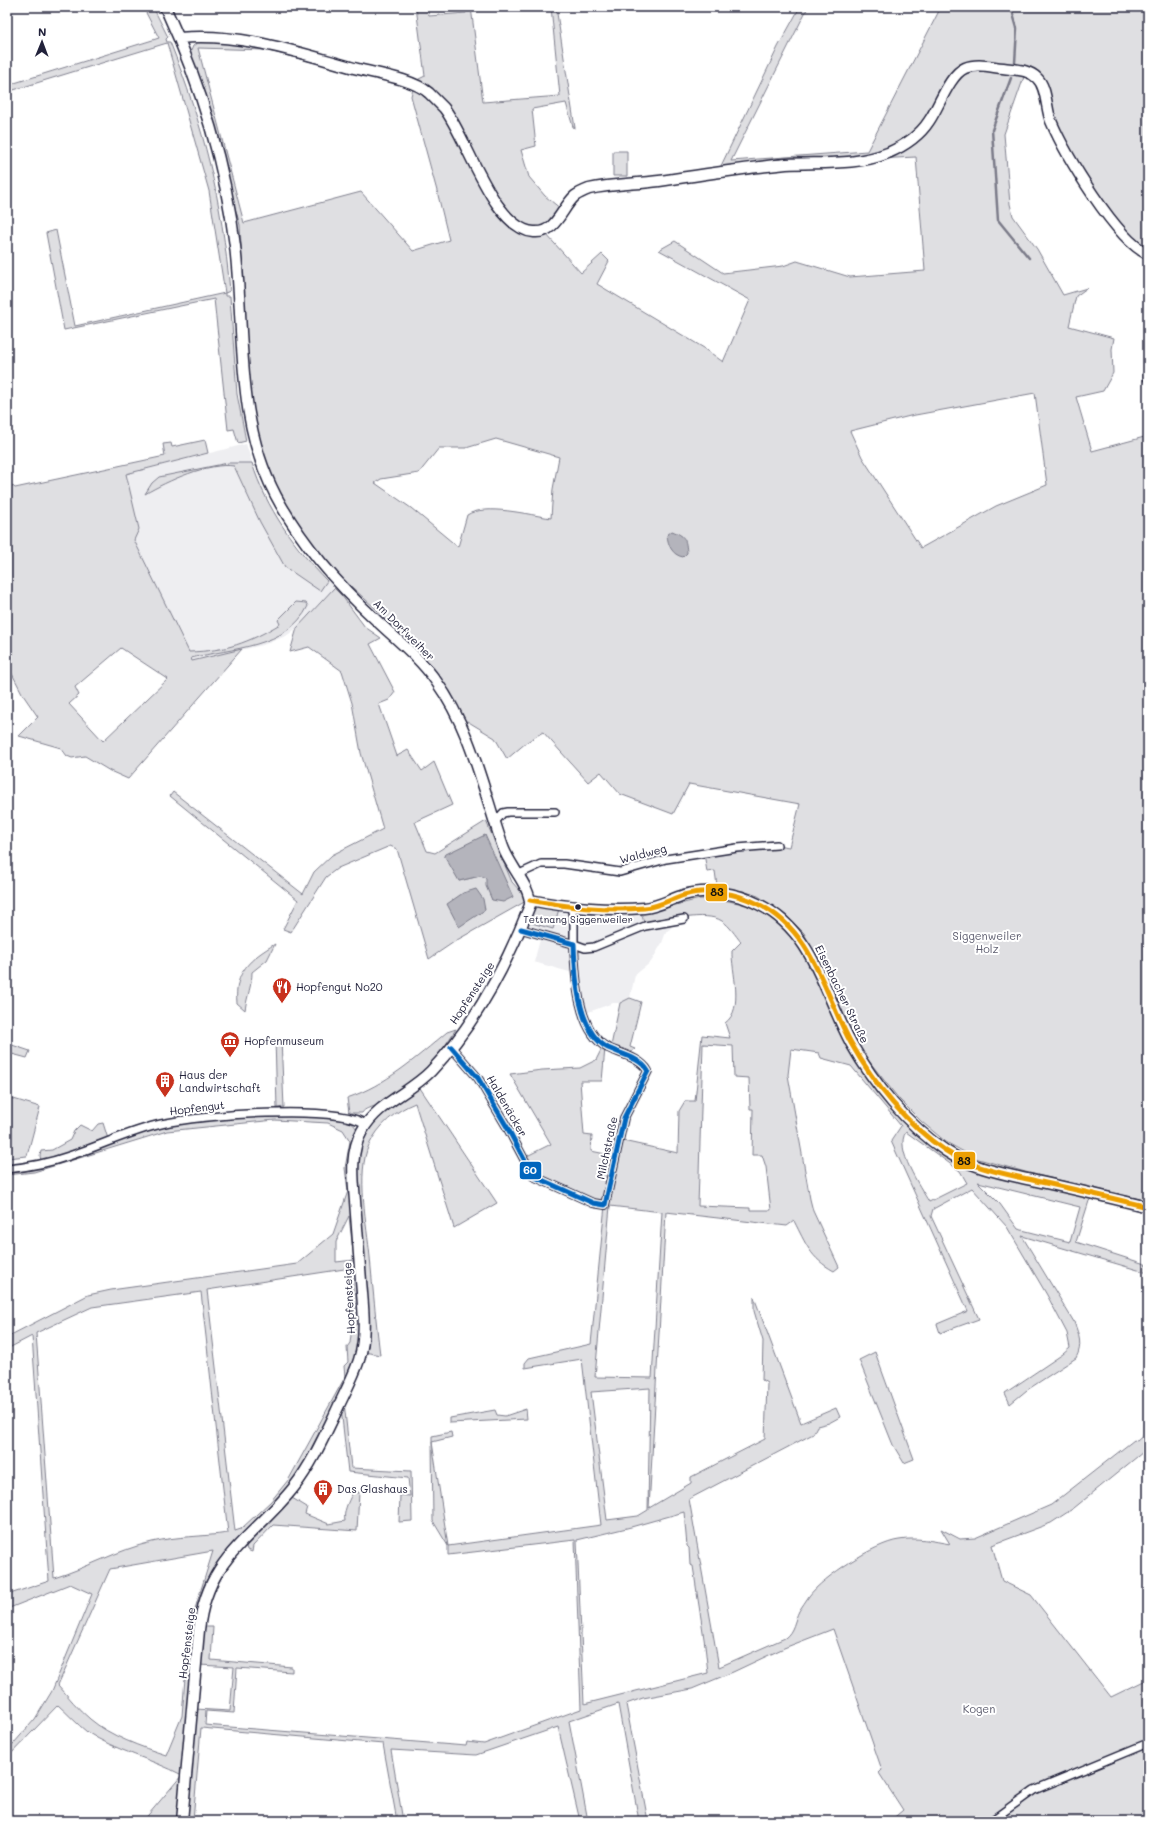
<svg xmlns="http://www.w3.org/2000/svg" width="1155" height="1828" viewBox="0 0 1155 1828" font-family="Mali,sans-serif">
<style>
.built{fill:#eeeef1}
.green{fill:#dfdfe2;stroke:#80808e;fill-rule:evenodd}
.water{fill:#b4b4bc;stroke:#7a7a88}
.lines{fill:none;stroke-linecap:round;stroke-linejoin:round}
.stream{stroke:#7a7a88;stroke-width:2.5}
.street-casing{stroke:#22223b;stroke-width:10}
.secondary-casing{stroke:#22223b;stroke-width:13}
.street{stroke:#fff;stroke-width:7}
.secondary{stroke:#fff;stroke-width:10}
.bus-1-casing{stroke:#fff;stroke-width:8}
.bus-2-casing{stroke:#fff;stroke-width:8}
.bus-1{stroke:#ec9f03;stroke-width:5}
.bus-2{stroke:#0065bd;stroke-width:5}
.bus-dot{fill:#22223b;stroke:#fff;stroke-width:1.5}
.labels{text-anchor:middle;stroke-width:4;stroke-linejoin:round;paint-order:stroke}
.bus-label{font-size:10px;fill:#22223b;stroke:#fff}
.street-label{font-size:11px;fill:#22223b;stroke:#fff}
.park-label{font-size:11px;fill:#5b5b6d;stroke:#fff}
.poi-label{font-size:11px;fill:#22223b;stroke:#fff;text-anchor:start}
.line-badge{stroke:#fff;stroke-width:1.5}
.badge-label{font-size:11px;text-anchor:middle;font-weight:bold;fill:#fff}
.pale-badge-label{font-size:11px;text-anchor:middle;font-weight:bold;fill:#111}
</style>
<rect width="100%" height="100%" fill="#fff"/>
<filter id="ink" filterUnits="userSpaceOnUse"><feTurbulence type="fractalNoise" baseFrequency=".025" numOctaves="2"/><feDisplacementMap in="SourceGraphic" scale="8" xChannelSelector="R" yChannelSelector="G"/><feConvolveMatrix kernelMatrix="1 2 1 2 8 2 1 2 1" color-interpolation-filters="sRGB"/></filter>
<g filter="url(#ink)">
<!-- built -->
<path class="built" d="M 246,444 L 254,468 L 269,502 L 291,540 L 334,588 L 297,628 L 286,636 L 263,645 L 192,661 L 134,540 L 126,474 Z
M 532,905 L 641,912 L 670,920 L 671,928 L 666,932 L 662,943 L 651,962 L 635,975 L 630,998 L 620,1003 L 613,1003 L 583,1014 L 573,973 L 534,962 L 541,936 L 523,929 Z"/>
<!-- green -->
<path class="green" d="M 143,7 L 153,7 L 168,37 L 166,39 L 167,42 L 170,42 C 204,127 222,200 230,291 L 225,293 L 225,296 L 230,296 L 237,394 L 246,441 L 238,443 L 234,429 L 228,430 L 214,299 L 64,330 L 46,233 L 56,230 L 75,326 L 225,293 L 209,191 L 167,43 L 7,92 L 7,76 L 8,85 L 159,38 Z
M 416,7 L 427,7 L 429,16 L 466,13 L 465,7 L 471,7 L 483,102 L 560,96 L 551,7 L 556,7 L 575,128 L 573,127 L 566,103 L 532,109 L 536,146 L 521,150 L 529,177 L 545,196 L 561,209 L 546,234 L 581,273 L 602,254 L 609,261 L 597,284 L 704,348 L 723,362 L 750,300 L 659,250 L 675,241 L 723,273 L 783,266 L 797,261 L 850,277 L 925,271 L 916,157 L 877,159 L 910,143 L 959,77 L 973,69 L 1025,74 L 1004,134 L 1010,204 L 1013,216 L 1037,249 L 1063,295 L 1087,288 L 1076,296 L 1069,326 L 1114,338 L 1112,349 L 1113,373 L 1103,391 L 1076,397 L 1092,451 L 1148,436 L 1148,1201 L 1029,1173 L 975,1158 L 946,1142 L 922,1122 L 899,1099 L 857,1046 L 804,933 L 786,915 L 758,896 L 743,891 L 717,886 L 715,871 L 707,872 L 704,853 L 777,845 L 789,847 L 800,804 L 689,784 L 673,814 L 620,794 L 601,772 L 588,782 L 543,732 L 527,742 L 507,759 L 495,738 L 467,721 L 463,723 L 422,657 L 376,609 L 332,569 L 306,535 L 278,494 L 250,416 L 240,225 L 190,53 L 193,46 L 198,42 L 218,42 L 275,48 L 326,62 L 328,66 L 265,50 L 198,48 L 244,223 L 361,192 L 413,251 L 449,240 L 437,191 L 411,96 L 415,81 L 425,76 ZM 1035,393 L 1047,485 L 996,506 L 921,548 L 862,457 L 850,431 L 910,416 ZM 496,439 L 559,457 L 553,489 L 551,518 C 530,515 485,503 467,515 L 458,547 L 411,508 L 375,483 L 381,479 L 419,473 L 439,448 L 466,448 Z
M 800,7 L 808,7 L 731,161 L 867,151 L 941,7 L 1148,7 L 1148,251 L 1117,223 L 1089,182 L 1057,128 L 1041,76 L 969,63 L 917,131 L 899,144 L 865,156 L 719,170 L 778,47 Z
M 613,151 L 627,151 L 627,176 L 613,176 Z
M 205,440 L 208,453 L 126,474 L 139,529 L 134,540 L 189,652 C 226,651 248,643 280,624 L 278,620 L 296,602 L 306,603 L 308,606 C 288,648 231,648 191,658 L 192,661 L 242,649 L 128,779 L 110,771 L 85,756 L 72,758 L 67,756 L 61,748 L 19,736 L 38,717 L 23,695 L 7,664 L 7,481 L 15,488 L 165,456 L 163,444 L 171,443 L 172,447 ZM 121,648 L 168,679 L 103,741 L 69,704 L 79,695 L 75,687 Z
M 228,463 L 252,463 C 266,508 295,548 327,581 L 320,591 L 285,567 L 260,522 L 234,466 C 209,462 167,481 145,494 L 152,483 L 159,477 Z
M 334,588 L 342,596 L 365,627 L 381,638 L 370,644 L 395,692 L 389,700 L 379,704 L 397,756 L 408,750 L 422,771 L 434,762 L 452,805 L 415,822 L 427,851 L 435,853 L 486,821 L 512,882 L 528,900 L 457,940 L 429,959 L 397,849 L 390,846 L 338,868 L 326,877 L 291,932 L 283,929 L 298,900 L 170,796 L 173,792 L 303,894 L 314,872 L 332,855 L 383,829 L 361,753 L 352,703 L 342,671 L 309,647 L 290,652 L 297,628 ZM 485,835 L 492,900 L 486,878 L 480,876 L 459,881 Z
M 700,899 L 718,899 L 749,905 L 761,910 L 781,923 L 801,946 L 847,1046 L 863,1070 L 927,1143 L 1008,1179 L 1092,1198 L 1089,1201 L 1076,1242 L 1148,1265 L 1148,1273 L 1022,1236 L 1074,1322 C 1079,1335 1083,1345 1076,1358 L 1027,1390 L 1010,1404 L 1005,1393 L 1063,1354 L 1070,1348 L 1067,1333 L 1047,1295 L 1007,1227 L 972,1188 L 933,1209 L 931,1216 L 979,1319 L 940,1333 L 937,1324 L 968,1311 L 891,1141 L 901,1126 L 851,1066 L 821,1058 L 819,1053 L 791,1049 L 788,1075 L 810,1199 L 813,1211 L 839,1267 L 834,1271 C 810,1258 806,1244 794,1221 L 787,1226 L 666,1212 L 649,1508 L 691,1483 L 691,1477 L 765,1439 L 767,1383 L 762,1380 L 763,1341 L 754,1311 L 754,1297 L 801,1423 L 836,1408 L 840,1417 L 829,1423 L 817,1426 L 813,1434 L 689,1499 L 719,1667 L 785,1638 C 794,1631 794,1621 799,1611 C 802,1606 806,1601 809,1596 C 823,1577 875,1543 899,1540 C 916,1537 933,1541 950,1544 L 941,1529 L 960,1539 L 975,1538 L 1051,1505 L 1134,1440 L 1137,1441 L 1148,1431 L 1148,1448 L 1074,1508 L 1051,1523 L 992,1545 L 1002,1581 L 1031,1595 L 1111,1697 L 1148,1679 L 1148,1739 L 1134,1746 L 1148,1746 L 1148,1821 L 890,1821 L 903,1810 L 879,1773 L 882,1770 L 833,1629 L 784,1648 L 733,1672 L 692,1689 L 643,1698 L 626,1704 L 648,1821 L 639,1821 L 618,1704 L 569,1721 L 588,1821 L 580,1821 L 558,1727 L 476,1755 L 391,1750 L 403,1821 L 397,1821 L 383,1744 L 201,1728 L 193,1821 L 187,1821 L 195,1709 L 230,1711 L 234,1667 L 199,1665 L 202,1627 L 213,1627 L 211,1660 L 292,1667 L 292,1672 L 237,1668 L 234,1713 L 206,1711 L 205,1725 L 466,1746 L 467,1742 L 484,1744 L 581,1709 L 575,1540 L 448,1555 L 448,1546 L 433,1521 L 432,1442 L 432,1436 L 451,1432 L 452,1437 L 432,1442 L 448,1546 L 601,1525 L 582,1359 L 525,1368 L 525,1363 L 529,1358 L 591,1344 L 605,1205 L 535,1178 L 523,1158 L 551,1144 L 510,1074 L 542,1070 L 580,1068 L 596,1060 L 602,1048 L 605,1048 L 602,1081 L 580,1081 L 584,1135 L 592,1136 L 591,1151 L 615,1156 L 618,1140 L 678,1153 L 679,1111 L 685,1101 L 695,1101 L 702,1035 L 730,1038 L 725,1023 C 745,1009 731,970 732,951 L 741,942 C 735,935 730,926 722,921 C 705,910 664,922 645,926 L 641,912 L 651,911 ZM 703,1044 L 733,1046 L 734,1077 L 749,1078 L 750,1109 L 753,1109 L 752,1155 L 762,1155 L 766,1167 L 771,1210 L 750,1210 L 750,1208 L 698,1206 ZM 906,1132 L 960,1171 L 967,1183 L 929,1202 C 920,1186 894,1149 906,1132 ZM 978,1182 L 1080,1207 L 1070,1242 L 1018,1229 L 1000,1204 ZM 610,1206 L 662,1212 L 652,1378 L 595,1377 ZM 650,1388 L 648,1510 L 638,1516 L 607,1520 L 591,1392 ZM 684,1512 L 687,1546 L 689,1548 L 690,1565 L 693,1566 C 698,1603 705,1637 708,1673 L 584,1704 L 577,1540 L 631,1527 Z
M 537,906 L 543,906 L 559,909 L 553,929 L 528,922 L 533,909 Z
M 275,944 L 267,960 L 252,972 C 252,985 247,996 245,1010 L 237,1003 C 234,972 250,959 275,944 Z
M 630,998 L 641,1002 L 630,1047 L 635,1049 L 629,1054 L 611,1046 L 620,1003 Z
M 456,1029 C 446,1044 429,1072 413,1081 C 401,1088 387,1101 375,1106 C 370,1108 365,1108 362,1113 L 349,1113 L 347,1098 C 386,1085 416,1058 447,1032 Z
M 275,1039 L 281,1039 L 284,1107 L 277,1108 Z
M 7,1041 L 12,1043 L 12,1045 L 30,1051 L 27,1058 L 12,1054 L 7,1069 Z
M 418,1085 L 497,1203 L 454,1228 L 415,1103 C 395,1111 379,1125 369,1145 C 356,1173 367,1226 370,1257 C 373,1290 376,1322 380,1355 L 364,1352 C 362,1308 360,1263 359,1218 C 358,1196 353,1161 362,1140 C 372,1115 397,1101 418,1085 Z
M 7,1097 L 40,1107 L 27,1156 L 7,1158 Z
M 257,1116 C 281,1116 327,1112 348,1121 C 354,1124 356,1127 358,1133 L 353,1150 L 359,1336 C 353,1374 334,1406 316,1439 C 306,1459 295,1482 279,1499 C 254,1527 222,1547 208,1584 L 178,1821 L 143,1821 L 182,1775 C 152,1759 116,1751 87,1732 C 77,1724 67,1713 58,1705 L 7,1758 L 7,1751 L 35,1719 L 52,1691 L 92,1594 L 70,1584 L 7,1609 L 7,1595 L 49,1581 L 32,1336 L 7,1349 L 7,1337 L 88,1295 L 111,1290 L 297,1264 L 333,1234 L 348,1191 L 345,1168 L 350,1141 L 343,1130 L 328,1123 L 275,1120 L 167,1131 L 34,1172 L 7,1175 L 7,1171 L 159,1126 ZM 349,1216 L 354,1260 L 336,1262 L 336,1242 ZM 351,1268 L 356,1321 L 354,1323 L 354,1331 L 351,1335 L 350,1343 L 347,1347 L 348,1362 L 344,1366 L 345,1377 L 289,1479 L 271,1501 L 241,1529 L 235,1531 L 207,1290 ZM 201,1292 L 228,1533 C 202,1537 177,1536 152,1542 C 117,1550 87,1568 54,1578 L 36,1333 L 92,1307 ZM 213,1551 L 194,1612 L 187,1653 L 182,1716 L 166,1755 C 141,1747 110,1736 90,1719 C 78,1709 68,1696 58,1685 L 110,1569 Z
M 103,1123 L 108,1139 L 64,1156 L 41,1161 L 40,1156 L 41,1151 L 52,1150 L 70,1140 L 74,1131 L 80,1125 L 92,1131 L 98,1124 Z
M 875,1352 L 914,1459 L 904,1463 L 893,1445 L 859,1360 Z
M 344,1402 L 351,1468 L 411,1471 L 412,1521 L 399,1522 L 400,1495 L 410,1496 L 408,1478 L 348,1472 L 341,1408 Z
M 526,1409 L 527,1419 L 450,1423 L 450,1418 L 495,1410 L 497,1415 L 505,1416 Z
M 359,1492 L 357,1531 L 273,1525 L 253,1546 L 252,1552 L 247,1550 L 246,1546 L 250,1539 L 292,1498 L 307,1507 L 305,1514 L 329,1524 L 345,1521 C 343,1512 348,1502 352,1494 Z"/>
<!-- water -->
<path class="water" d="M 672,531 C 685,536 686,539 687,553 L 683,557 C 672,555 668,545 667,535 Z
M 485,835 L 513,897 L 503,902 L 492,900 L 486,886 L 486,878 L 480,876 L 459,881 L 444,855 Z
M 476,889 L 483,899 L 485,910 L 459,927 L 447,904 L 463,893 Z"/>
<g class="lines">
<!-- stream -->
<path class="stream" d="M 1011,7 L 1017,28 L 1015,63
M 1011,78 L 992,130 L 998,220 L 1029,258"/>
<defs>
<path id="street" d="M 1148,364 L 1148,379
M 495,822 L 503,813 L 508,812 L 555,812
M 517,875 L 541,864 L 564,864 L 620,872 L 666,859 L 737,848 L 777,845
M 571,905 L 574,924 L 574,944 L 585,948 L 594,947 L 645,926 L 684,919
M 451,1047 L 478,1078 L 507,1127 L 533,1176 L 593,1203 L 605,1205 L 624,1118 L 648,1071 C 641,1058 621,1054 608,1048 C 577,1032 575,974 574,944 L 521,929
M 7,1169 C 28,1167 49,1163 69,1156 C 100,1146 130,1131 161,1124 C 200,1115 334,1104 366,1124
M 991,1821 L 1034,1790 L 1148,1743"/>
<path id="secondary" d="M 165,7 C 200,83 225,163 235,246 C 245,330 235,420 276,496 C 301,543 337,584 376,620 C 397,640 419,657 436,681 C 472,731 483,790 503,847 C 510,867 531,887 530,905 C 507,964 475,1025 431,1071 C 410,1093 377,1103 362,1131 C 350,1152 353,1177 355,1201 C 357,1227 359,1254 361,1281 C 363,1306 367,1335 359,1360 C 353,1378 343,1396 335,1414 C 323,1439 311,1465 294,1487 C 253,1539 207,1556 199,1630 L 182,1821
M 179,38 C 241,32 299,53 358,69 C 378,74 413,79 429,93 C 434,98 439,103 444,108 C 467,137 493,229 534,232 C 556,234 562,207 575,196 C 579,193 584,191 589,189 C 612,184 636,184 659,181 C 702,175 744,168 786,164 C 820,162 856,166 888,153 C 904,146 920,135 929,121 C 939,107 949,75 965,68 C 977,63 991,67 1003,68 C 1015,70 1028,69 1037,78 C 1047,87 1046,109 1051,121 C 1065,154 1116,240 1148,254
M 530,900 C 564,907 609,911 644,908 C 658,907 671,899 684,895 C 707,888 737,893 758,904 C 814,931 824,994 851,1043 C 874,1084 907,1125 946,1151 C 973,1169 1006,1174 1036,1181 C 1074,1189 1111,1198 1148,1207"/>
</defs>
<!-- street casing -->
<use href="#street" class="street-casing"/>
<!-- secondary casing -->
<use href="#secondary" class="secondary-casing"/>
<!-- street -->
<use href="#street" class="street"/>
<!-- secondary -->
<use href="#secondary" class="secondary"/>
<defs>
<path id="bus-1" d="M 530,900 C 564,907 609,911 644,908 C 658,907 671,899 684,895 C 707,888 737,893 758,904 C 814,931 824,994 851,1043 C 874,1084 907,1125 946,1151 C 973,1169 1006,1174 1036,1181 C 1074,1189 1111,1198 1148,1207"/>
<path id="bus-2" d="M 451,1047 L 478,1078 L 507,1127 L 533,1176 L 593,1203 L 605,1205 L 624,1118 L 648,1071 C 641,1058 621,1054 608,1048 C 577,1032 575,974 574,944 L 521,929"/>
</defs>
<!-- bus-1 casing -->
<use href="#bus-1" class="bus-1-casing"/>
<!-- bus-2 casing -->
<use href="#bus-2" class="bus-2-casing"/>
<!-- bus-1 -->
<use href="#bus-1" class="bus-1"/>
<!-- bus-2 -->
<use href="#bus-2" class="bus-2"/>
</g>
</g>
<!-- icons -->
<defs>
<symbol id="restaurant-pin" viewBox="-11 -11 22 30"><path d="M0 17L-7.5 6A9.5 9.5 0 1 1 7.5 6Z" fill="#c8321e" stroke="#fff"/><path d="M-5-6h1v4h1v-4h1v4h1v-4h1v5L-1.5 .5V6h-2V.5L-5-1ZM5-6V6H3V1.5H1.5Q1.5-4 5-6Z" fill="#fff"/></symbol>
<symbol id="museum-pin" viewBox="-11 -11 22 30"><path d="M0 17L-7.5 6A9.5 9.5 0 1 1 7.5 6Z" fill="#c8321e" stroke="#fff"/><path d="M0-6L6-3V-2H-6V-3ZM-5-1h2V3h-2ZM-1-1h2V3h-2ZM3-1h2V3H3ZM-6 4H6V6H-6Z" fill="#fff"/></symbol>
<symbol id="building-pin" viewBox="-11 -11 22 30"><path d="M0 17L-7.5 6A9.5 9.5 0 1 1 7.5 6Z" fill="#c8321e" stroke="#fff"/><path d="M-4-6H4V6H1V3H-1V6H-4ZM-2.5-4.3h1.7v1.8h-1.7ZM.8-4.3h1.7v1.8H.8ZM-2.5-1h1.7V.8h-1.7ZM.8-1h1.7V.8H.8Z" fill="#fff"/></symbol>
</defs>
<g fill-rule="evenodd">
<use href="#restaurant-pin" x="271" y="976" width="22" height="30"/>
<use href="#museum-pin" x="219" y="1030" width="22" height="30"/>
<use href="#building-pin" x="154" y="1070" width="22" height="30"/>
<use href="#building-pin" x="312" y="1478" width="22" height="30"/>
</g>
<!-- markers -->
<circle class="bus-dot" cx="578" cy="907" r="3.5"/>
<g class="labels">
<!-- bus labels -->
<g class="bus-label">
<text x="578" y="923">Tettnang Siggenweiler</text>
</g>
<!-- street labels -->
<g class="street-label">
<text transform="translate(404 630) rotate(45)" y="4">Am Dorfweiher</text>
<text transform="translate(643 854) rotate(-14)" y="4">Waldweg</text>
<text transform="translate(472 993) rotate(-57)" y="4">Hopfensteige</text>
<text transform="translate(842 994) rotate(64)" y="4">Eisenbacher Straße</text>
<text transform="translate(507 1106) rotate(60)" y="4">Haldenäcker</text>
<text transform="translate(197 1108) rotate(-7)" y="4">Hopfengut</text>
<text transform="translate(607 1148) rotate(-78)" y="4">Milchstraße</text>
<text transform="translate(349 1298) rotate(-93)" y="4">Hopfensteige</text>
<text transform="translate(187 1643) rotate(-83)" y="4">Hopfensteige</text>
</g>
<!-- park labels -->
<g class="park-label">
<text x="987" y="940">Siggenweiler<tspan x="987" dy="13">Holz</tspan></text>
<text x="979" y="1713">Kogen</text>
</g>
<!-- poi labels -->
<g class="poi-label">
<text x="296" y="991">Hopfengut No20</text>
<text x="244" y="1045">Hopfenmuseum</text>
<text x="179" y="1079">Haus der<tspan x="179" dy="13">Landwirtschaft</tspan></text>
<text x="337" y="1493">Das Glashaus</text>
</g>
</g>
<g class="line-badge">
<rect x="705" y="883" width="23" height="19" rx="4" fill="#ec9f03"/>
<rect x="953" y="1151" width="23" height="19" rx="4" fill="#ec9f03"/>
<rect x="519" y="1161" width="23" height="19" rx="4" fill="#0065bd"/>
</g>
<g class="badge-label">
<text x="530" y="1174">60</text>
</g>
<g class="pale-badge-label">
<text x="717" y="896">83</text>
<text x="964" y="1165">83</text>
</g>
<!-- margin -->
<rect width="1155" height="1828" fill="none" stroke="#fff" stroke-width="24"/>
<rect x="12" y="12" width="1131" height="1804" fill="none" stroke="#22223b" stroke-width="1.5" filter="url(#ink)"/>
<!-- north arrow -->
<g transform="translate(42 42) rotate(1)" stroke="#ffffff" stroke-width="3" paint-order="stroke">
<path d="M0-3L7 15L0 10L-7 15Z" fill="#22223b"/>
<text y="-6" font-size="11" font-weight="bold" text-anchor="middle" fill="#22223b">N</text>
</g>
</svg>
